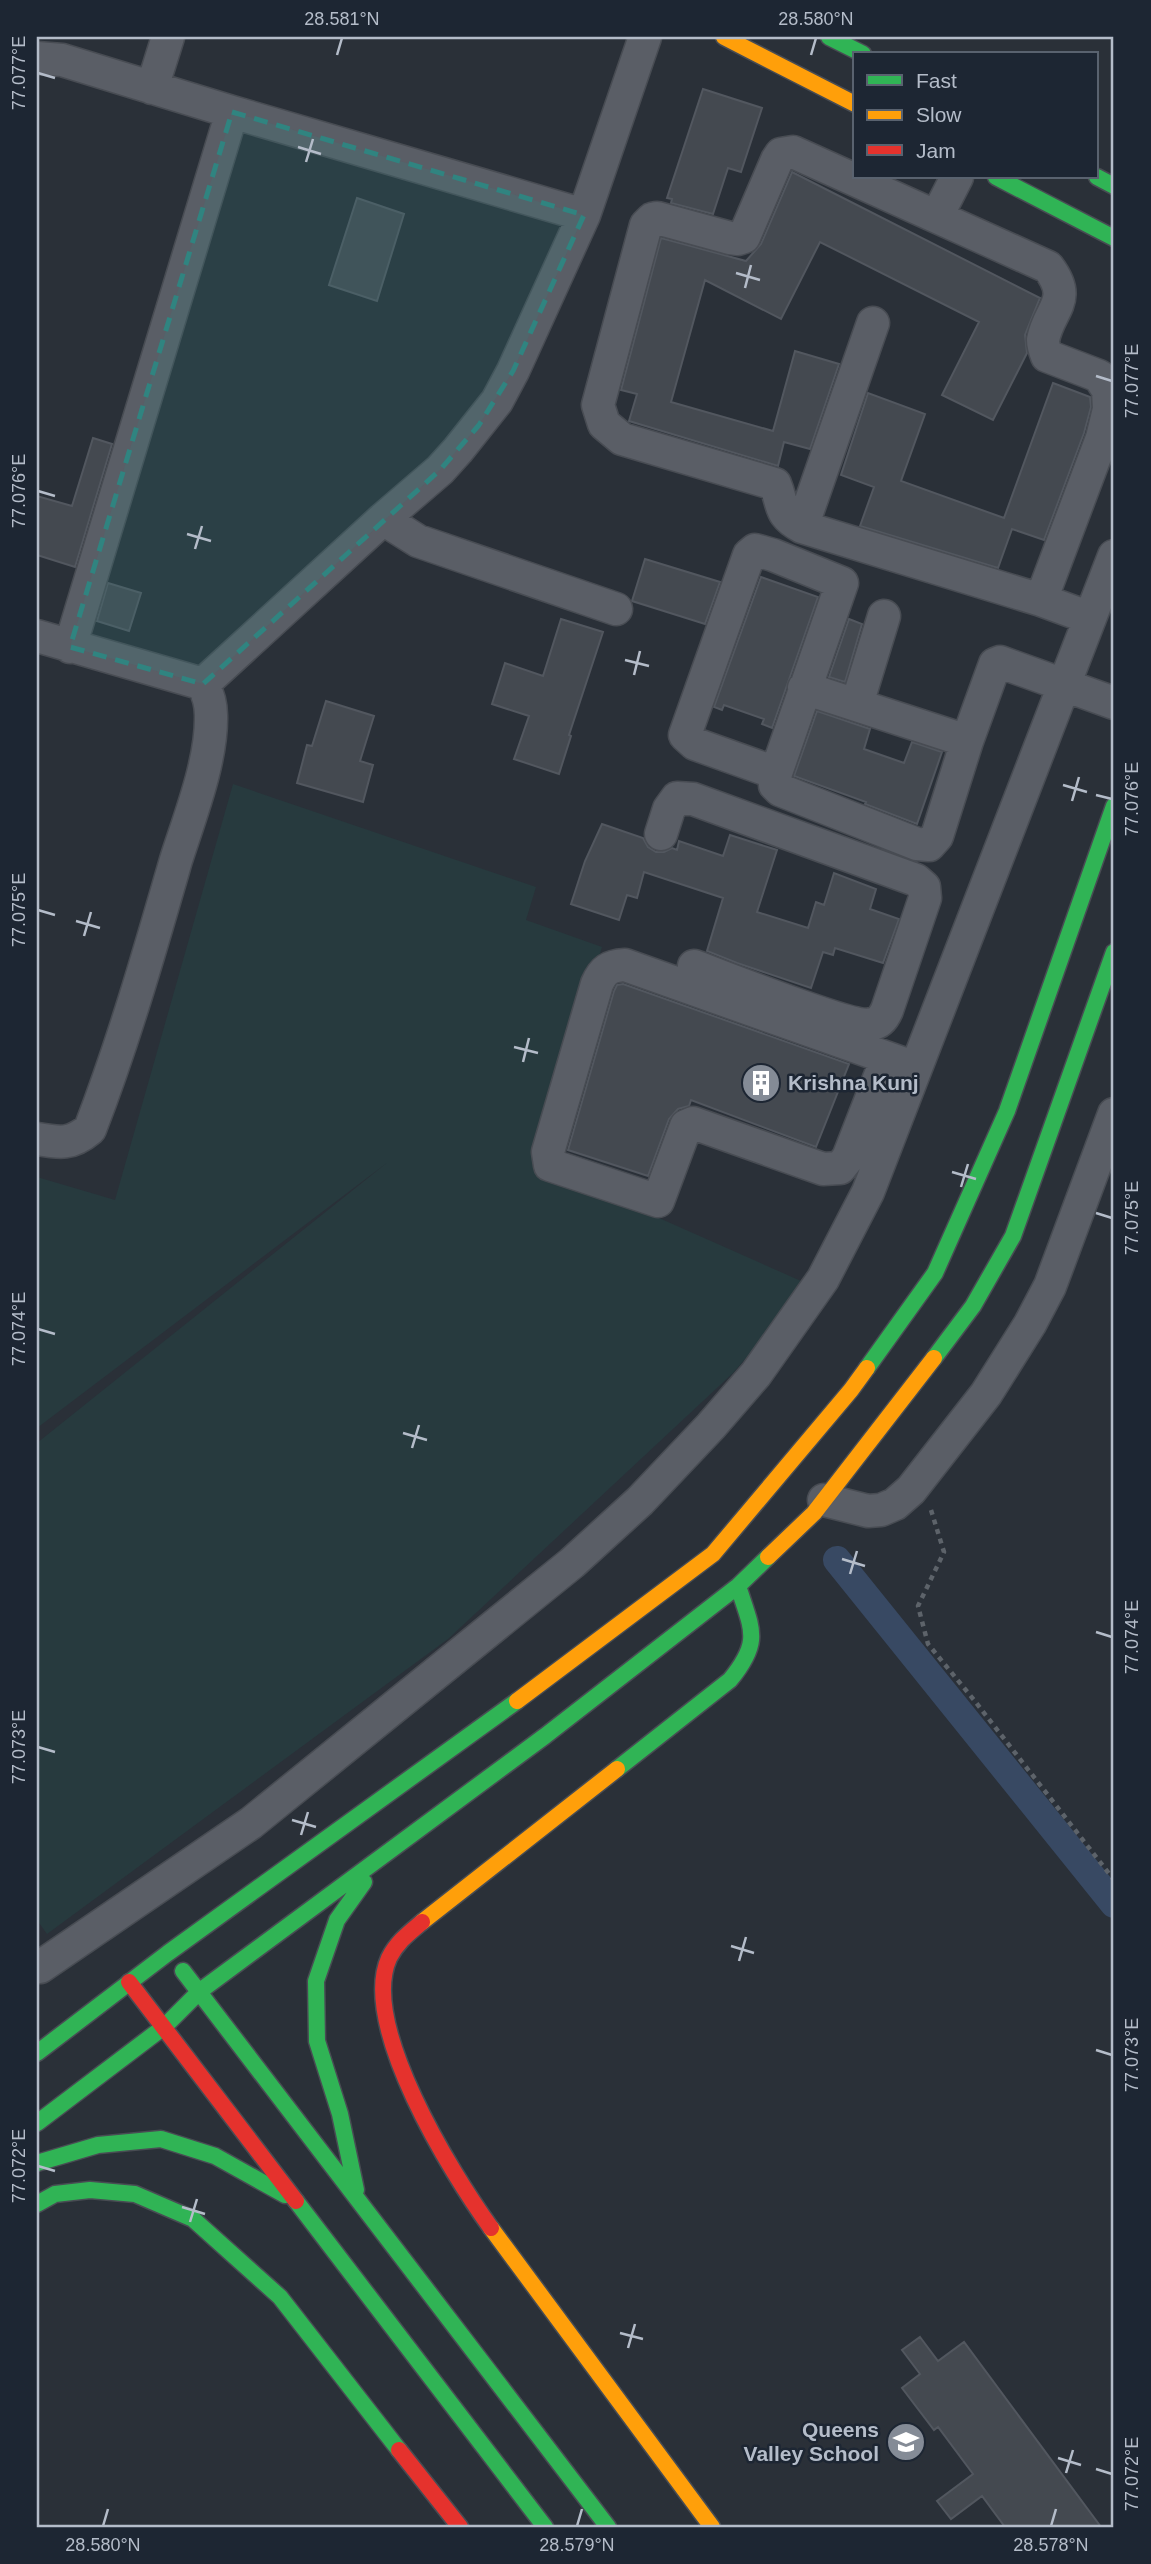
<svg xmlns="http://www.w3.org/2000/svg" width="1151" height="2564" viewBox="0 0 1151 2564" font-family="Helvetica,sans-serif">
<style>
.green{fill:#273a3e}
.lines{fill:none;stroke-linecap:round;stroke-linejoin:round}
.canal{stroke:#384963;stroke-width:28}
.building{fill:#444950;stroke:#52575f;stroke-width:2}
.street-casing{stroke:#484c53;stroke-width:35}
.fast-casing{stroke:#484c53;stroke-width:19}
.slow-casing{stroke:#484c53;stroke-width:19}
.jam-casing{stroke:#484c53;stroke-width:19}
.path{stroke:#5d636a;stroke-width:4.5;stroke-dasharray:5 5;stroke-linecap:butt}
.street{stroke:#5a5e66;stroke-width:32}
.fast{stroke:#30b455;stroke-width:16}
.slow{stroke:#ff9f0a;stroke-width:16}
.jam{stroke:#e5322d;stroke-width:16}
.marked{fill:#308480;fill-opacity:0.2;stroke:#308480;stroke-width:5;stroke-dasharray:14 9;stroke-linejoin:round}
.ticks{fill:none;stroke:#b4bcc9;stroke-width:2.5}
.labels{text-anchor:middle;stroke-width:5;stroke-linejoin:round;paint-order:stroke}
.poi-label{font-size:21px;font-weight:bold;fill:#b4bcc9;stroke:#1d2633;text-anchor:start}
.neatline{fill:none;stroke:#b4bcc9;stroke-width:2.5}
.ticks-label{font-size:18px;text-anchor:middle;fill:#b4bcc9}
</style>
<rect width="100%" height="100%" fill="#2a3038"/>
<!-- green -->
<path class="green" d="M 233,784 L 536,887 L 526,920 L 602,947 L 537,1164 L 810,1285 L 733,1373 L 448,1639 L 47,1934 L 37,1920 L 37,1443 L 388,1162 L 37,1428 L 37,1177 L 115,1200 Z"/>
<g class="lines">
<!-- canal -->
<path class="canal" d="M 837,1560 L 1114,1904"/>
</g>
<!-- building -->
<path class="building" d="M 703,89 L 762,108 L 741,172 L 728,168 L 713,214 L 671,203 L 672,199 L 667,198 Z
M 792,172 L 1040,298 L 1025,335 L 1027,353 L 993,420 L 942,395 L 979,322 L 820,242 L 781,319 L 705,280 L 671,402 L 773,431 L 795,351 L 839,364 L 810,449 L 784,442 L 778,466 L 629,421 L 637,394 L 621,390 L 661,238 L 746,261 L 761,244 Z
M 357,198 L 404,214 L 377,301 L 329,285 Z
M 1053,383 L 1090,397 L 1091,407 L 1084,433 L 1044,540 L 1012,529 L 998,568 L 860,526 L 874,487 L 841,475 L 868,393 L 925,414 L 901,481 L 1004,518 Z
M 93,438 L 112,444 L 75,567 L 37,555 L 37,496 L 72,506 Z
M 645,559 L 720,582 L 705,624 L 632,601 Z
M 761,577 L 818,597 L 772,728 L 762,724 L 764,719 L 724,705 L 722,710 L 714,707 Z
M 108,583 L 141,593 L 129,631 L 97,621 Z
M 561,619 L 603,632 L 569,735 L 571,736 L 559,774 L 514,759 L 529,716 L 492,704 L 505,663 L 543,676 Z
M 849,619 L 862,624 L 845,682 L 829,677 Z
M 326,701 L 374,716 L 360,761 L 373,765 L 363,802 L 297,783 L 307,745 L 312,746 Z
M 817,711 L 870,729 L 864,749 L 904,763 L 912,742 L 942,752 L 917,824 L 865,804 L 866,802 L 794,776 Z
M 602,824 L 643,838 L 648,847 L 656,852 L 664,852 L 672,848 L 677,850 L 679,841 L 723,856 L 730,835 L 777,850 L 757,912 L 808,928 L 816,902 L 824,905 L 834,873 L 876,889 L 870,909 L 899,919 L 883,963 L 835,948 L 833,955 L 823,952 L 811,988 L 737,963 L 707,951 L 723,898 L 644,872 L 637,898 L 627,895 L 619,920 L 571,904 L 585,861 Z
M 623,984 L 849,1064 L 816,1147 L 691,1100 L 689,1106 L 678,1109 L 669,1119 L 648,1176 L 568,1150 L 614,991 L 617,985 Z
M 920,2337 L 938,2361 L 964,2342 L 1101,2527 L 1005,2527 L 982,2496 L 951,2519 L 937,2501 L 973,2474 L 938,2427 L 934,2430 L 902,2388 L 920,2374 L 902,2350 Z"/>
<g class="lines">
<defs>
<path id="street" d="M 37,58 L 62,60 L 232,112 L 584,215
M 152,88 L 168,37
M 937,216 L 957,177
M 383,519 L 418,541 L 616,609
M 802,527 L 873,323
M 1041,600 L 1102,438 L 1109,409 L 1108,390 L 1099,376 L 1047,356 C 1045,351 1043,345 1043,340 C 1049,308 1074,301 1048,267 L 793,152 L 781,154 L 777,160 L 744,237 L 738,239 L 730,238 L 657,218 L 652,219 L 646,225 L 598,405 L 604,424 L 622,439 L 775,484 C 784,506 778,514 802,527 L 1041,600 L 1090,618
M 37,636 L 203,684 C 208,694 211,703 211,715 C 212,761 190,816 176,860 C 150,950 124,1041 90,1129 C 71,1145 60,1143 37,1139
M 70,647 L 232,112
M 203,684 L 383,519 L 440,470 L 458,450 L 497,401 L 513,371 L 584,215 L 645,37
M 804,688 L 967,741
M 857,704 L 884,616
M 776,773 L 695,744 L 685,735 L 749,555 L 755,550 L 773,555 L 842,583 L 776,773 L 775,785 L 780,790 L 917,844 L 929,845 L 937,836 L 967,741 L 995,664 L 1000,662 L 1114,703
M 661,834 L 669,809 L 677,798 L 693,799 L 916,880 L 924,887 L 925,898 L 887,1010 C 884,1017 879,1023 872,1024 C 853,1029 721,976 694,966
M 887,1058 L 848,1158 L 840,1168 L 823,1169 L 693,1123 L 686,1126 L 658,1201 L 550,1165 L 548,1152 L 597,984 C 603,970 609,966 625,965 L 916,1068
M 824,1500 L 868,1511 L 881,1510 L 895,1504 L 911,1490 L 986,1394 L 1030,1324 L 1050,1286 L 1114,1114
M 40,1967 L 251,1823 L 572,1563 L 640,1501 L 711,1426 L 756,1374 L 823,1279 L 868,1192 L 1114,556"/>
<path id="fast" d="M 829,37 L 863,54
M 996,177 L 1114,238
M 1097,177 L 1114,186
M 934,1358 L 973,1306 L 1013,1236 L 1114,952
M 867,1368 L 935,1273 L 1007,1111 L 1114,806
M 617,1769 L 730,1680 C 762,1641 752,1630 738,1586
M 183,1971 L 608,2527
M 37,2053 L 168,1953 L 517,1701
M 37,2123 L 165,2026 L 200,1991 L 545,1736 L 738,1586 L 768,1557
M 37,2163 L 98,2145 L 161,2139 L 215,2156 L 285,2195
M 356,2190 L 340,2114 L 317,2041 L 316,1981 L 337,1920 L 364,1882
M 296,2201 L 545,2527
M 37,2204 L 55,2194 L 90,2190 L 135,2194 L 193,2219 L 280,2297 L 399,2450"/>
<path id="slow" d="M 724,37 L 855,104
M 768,1557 L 814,1513 L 934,1358
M 517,1701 L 713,1554 L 851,1390 L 867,1368
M 422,1922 L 617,1769
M 491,2228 L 712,2527"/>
<path id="jam" d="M 422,1922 C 409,1933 397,1942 389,1958 C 359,2025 452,2174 491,2228
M 129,1982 L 296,2201
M 399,2450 L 460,2527"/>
</defs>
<!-- street casing -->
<use href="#street" class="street-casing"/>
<!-- fast casing -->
<use href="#fast" class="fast-casing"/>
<!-- slow casing -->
<use href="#slow" class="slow-casing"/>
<!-- jam casing -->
<use href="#jam" class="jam-casing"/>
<!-- path -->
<path class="path" d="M 931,1510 L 944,1552 L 918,1606 L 928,1644 L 974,1700 L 1114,1880"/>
<!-- street -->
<use href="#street" class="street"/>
<!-- fast -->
<use href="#fast" class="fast"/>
<!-- slow -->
<use href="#slow" class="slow"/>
<!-- jam -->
<use href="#jam" class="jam"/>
</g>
<!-- marked area -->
<path class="marked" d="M 232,112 L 584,215 L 513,371 L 479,425 L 440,470 L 203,684 L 70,647 Z"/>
<!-- ticks -->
<path class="ticks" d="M 337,55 L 342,38M 811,55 L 816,38M 38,73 L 55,78M 298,147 L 321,154M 306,162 L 313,139M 736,273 L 760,280M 745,288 L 751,265M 1096,376 L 1112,381M 38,491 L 55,496M 187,534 L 211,541M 195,549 L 202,526M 625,660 L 649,666M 634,675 L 640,651M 1063,785 L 1087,792M 1096,795 L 1112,799M 1072,801 L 1079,777M 38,910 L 55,915M 76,921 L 100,928M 84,936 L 91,912M 514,1047 L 538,1053M 523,1062 L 529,1038M 952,1172 L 976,1179M 961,1187 L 968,1164M 1096,1213 L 1112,1218M 38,1329 L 55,1334M 403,1433 L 427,1440M 412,1448 L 419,1425M 842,1559 L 865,1566M 850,1574 L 857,1551M 1096,1632 L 1112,1637M 38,1747 L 55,1752M 292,1820 L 316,1827M 301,1835 L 308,1812M 731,1946 L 754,1953M 739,1961 L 746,1937M 1096,2050 L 1112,2055M 38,2166 L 55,2171M 182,2207 L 205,2214M 190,2222 L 197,2199M 620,2333 L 643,2339M 628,2348 L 635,2324M 1058,2458 L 1081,2465M 1096,2469 L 1112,2474M 1066,2473 L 1073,2450M 103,2526 L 108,2509M 577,2526 L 582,2509M 1051,2526 L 1056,2509"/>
<!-- icons -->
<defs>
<symbol id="building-disc" viewBox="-11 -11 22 22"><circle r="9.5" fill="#848b96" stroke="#1d2633"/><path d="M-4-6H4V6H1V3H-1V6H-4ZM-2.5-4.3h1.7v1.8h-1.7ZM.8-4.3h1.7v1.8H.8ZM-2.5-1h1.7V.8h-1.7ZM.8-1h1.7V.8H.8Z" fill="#fff"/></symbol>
<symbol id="school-disc" viewBox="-11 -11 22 22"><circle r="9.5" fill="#848b96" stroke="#1d2633"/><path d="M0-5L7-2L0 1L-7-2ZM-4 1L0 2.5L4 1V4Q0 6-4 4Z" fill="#fff"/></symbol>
</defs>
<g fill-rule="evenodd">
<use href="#building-disc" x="739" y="1061" width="44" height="44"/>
<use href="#school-disc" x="884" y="2420" width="44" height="44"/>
</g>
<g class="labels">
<!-- poi labels -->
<g class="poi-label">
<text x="788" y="1090">Krishna Kunj</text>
<text x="879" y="2437" text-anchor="end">Queens<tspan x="879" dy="24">Valley School</tspan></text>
</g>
</g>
<!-- border -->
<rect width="1151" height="2564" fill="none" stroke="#1d2633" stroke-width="77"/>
<!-- legend -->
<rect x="853" y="52" width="245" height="126" fill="#1d2633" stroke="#59626f" stroke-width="2"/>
<rect x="867" y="75" width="35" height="10" fill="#30b455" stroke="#59626f" stroke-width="2"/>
<text x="916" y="88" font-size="21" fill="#b4bcc9">Fast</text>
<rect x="867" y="110" width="35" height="10" fill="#ff9f0a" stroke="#59626f" stroke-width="2"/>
<text x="916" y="122" font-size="21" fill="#b4bcc9">Slow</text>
<rect x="867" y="145" width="35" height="10" fill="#e5322d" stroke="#59626f" stroke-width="2"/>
<text x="916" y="158" font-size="21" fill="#b4bcc9">Jam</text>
<rect x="38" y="38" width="1074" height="2488" class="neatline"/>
<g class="ticks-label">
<text x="342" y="25">28.581°N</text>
<text x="816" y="25">28.580°N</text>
<text transform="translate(19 73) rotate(-90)" y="6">77.077°E</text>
<text transform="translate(1132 381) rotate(-90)" y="6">77.077°E</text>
<text transform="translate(19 491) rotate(-90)" y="6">77.076°E</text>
<text transform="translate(1132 799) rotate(-90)" y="6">77.076°E</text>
<text transform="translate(19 910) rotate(-90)" y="6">77.075°E</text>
<text transform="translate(1132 1218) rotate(-90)" y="6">77.075°E</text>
<text transform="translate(19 1329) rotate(-90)" y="6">77.074°E</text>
<text transform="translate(1132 1637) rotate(-90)" y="6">77.074°E</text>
<text transform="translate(19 1747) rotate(-90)" y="6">77.073°E</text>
<text transform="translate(1132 2055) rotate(-90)" y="6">77.073°E</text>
<text transform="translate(19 2166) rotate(-90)" y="6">77.072°E</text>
<text transform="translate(1132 2474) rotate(-90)" y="6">77.072°E</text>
<text x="103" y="2551">28.580°N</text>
<text x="577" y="2551">28.579°N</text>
<text x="1051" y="2551">28.578°N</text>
</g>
</svg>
